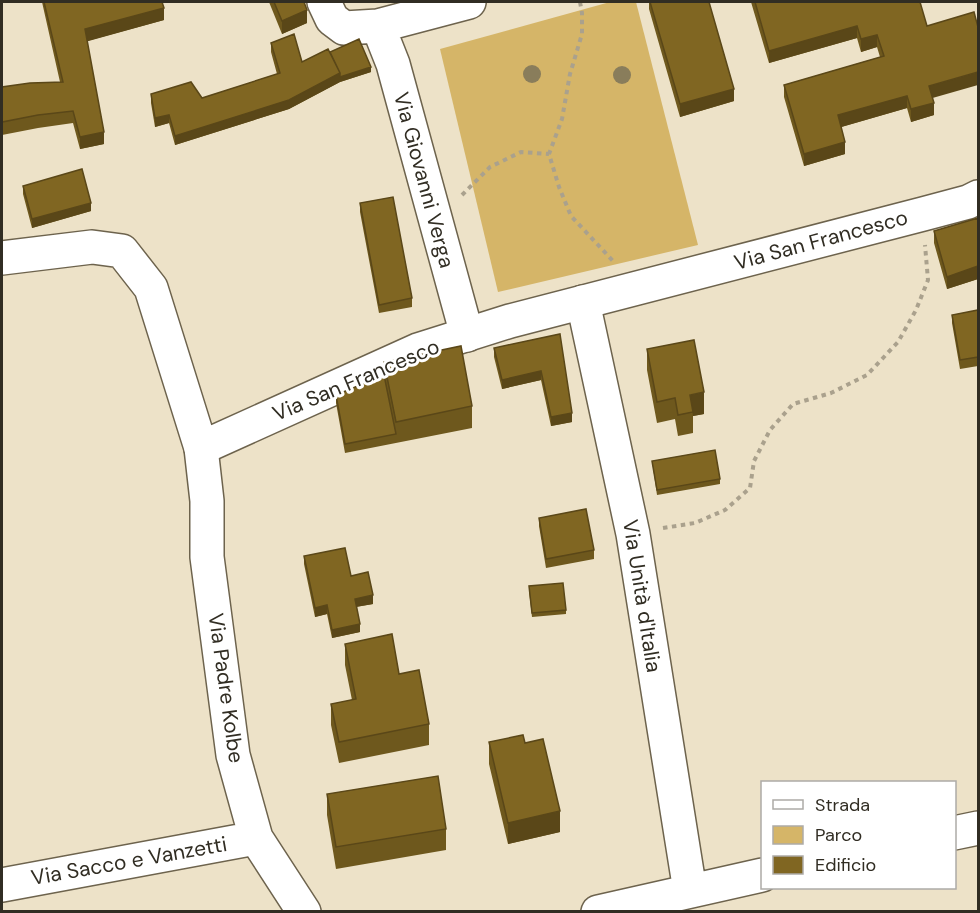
<svg xmlns="http://www.w3.org/2000/svg" width="980" height="913" viewBox="0 0 980 913" font-family="'DM Sans',sans-serif">
<style>
.green{fill:#d5b568}
.lines{fill:none;stroke-linecap:round;stroke-linejoin:round}
.minor-casing{stroke:#6d634d;stroke-width:36}
.tertiary-casing{stroke:#6d634d;stroke-width:36}
.path{stroke:#aaa18d;stroke-width:4;stroke-dasharray:4.5 4.5;stroke-linecap:butt}
.minor{stroke:#fff;stroke-width:33}
.tertiary{stroke:#fff;stroke-width:33}
.tree{fill:#897d5b}
.wall{fill:#6e581d}
.shaded-wall{fill:#5a4718}
.building{fill:#806622;stroke:#5a4718;stroke-width:1.5}
.labels{text-anchor:middle;stroke-width:6;stroke-linejoin:round;paint-order:stroke}
.street-label{font-size:21px;fill:#312d23;stroke:#fff}
</style>
<rect width="100%" height="100%" fill="#ede2c8"/>
<!-- green -->
<path class="green" d="M 610,2 L 636,2 L 698,245 L 498,292 L 440,49 Z"/>
<g class="lines">
<defs>
<path id="minor" d="M 324,2 L 332,19 L 344,28 L 378,26 L 469,2
M 378,26 L 393,64 L 467,335
M 583,302 L 633,534 L 690,891
M 201,448 L 207,501 L 207,557 L 233,755 L 256,838 L 304,912
M 954,833 L 978,828
M 2,885 L 256,838
M 598,912 L 762,875"/>
<path id="tertiary" d="M 2,258 L 92,247 L 122,251 L 151,288 L 201,448 L 418,350 L 510,321 L 923,214 L 968,202 L 978,197"/>
</defs>
<!-- minor casing -->
<use href="#minor" class="minor-casing"/>
<!-- tertiary casing -->
<use href="#tertiary" class="tertiary-casing"/>
<!-- path -->
<path class="path" d="M 580,2 L 582,13 L 582,34 L 570,74 L 562,119 L 549,154 L 559,187 L 571,216 L 613,261
M 462,195 L 490,167 L 521,152 L 549,154
M 663,528 L 695,523 L 725,510 L 750,488 L 754,461 L 770,430 L 793,404 L 831,393 L 867,375 L 898,342 L 916,310 L 928,280 L 925,245"/>
<!-- minor -->
<use href="#minor" class="minor"/>
<!-- tertiary -->
<use href="#tertiary" class="tertiary"/>
</g>
<!-- trees -->
<g class="tree">
<circle cx="532" cy="74" r="9"/>
<circle cx="622" cy="75" r="9"/>
</g>
<!-- wall -->
<path class="wall" d="M 42,2 L 162,2 L 164,20 L 87,41 L 104,144 L 80,149 L 73,123 L 38,128 L 2,135 L 2,87 L 60,82 Z
M 269,2 L 304,2 L 307,23 L 282,34 Z
M 649,2 L 709,2 L 734,101 L 680,117 L 649,9 Z
M 751,2 L 920,2 L 934,115 L 911,122 L 907,108 L 841,127 L 845,154 L 804,166 L 784,97 L 784,85 L 880,57 L 877,47 L 861,52 L 857,38 L 769,63 Z
M 271,43 L 302,62 L 330,52 L 371,72 L 340,82 L 289,109 L 175,145 L 169,123 L 155,127 L 151,103 L 151,94 L 202,98 L 277,74 L 271,52 Z
M 23,186 L 91,211 L 32,228 L 23,194 Z
M 360,203 L 412,298 L 412,307 L 379,313 L 360,212 Z
M 978,218 L 978,279 L 947,289 L 934,243 L 934,231 Z
M 978,310 L 978,366 L 960,369 L 952,323 L 952,315 Z
M 560,334 L 572,422 L 551,426 L 541,380 L 502,389 L 494,357 L 494,348 Z
M 647,349 L 704,414 L 693,416 L 693,433 L 678,436 L 675,419 L 657,423 L 647,370 Z
M 384,362 L 472,406 L 472,428 L 345,453 L 336,403 L 336,395 L 384,375 Z
M 652,461 L 720,479 L 720,484 L 657,495 Z
M 539,518 L 594,550 L 594,559 L 546,568 L 539,526 Z
M 304,556 L 351,576 L 373,604 L 356,607 L 360,632 L 332,638 L 327,614 L 315,617 L 304,564 Z
M 529,591 L 566,610 L 566,614 L 532,617 Z
M 345,644 L 399,674 L 429,724 L 429,745 L 339,763 L 331,725 L 331,704 L 352,700 L 345,665 Z
M 489,742 L 525,743 L 560,832 L 508,844 L 489,764 Z
M 327,794 L 446,829 L 446,850 L 336,869 L 327,815 Z"/>
<!-- shaded-wall -->
<path class="shaded-wall" d="M 164,8 L 164,20 L 85,42 L 85,29 Z
M 307,10 L 307,23 L 282,34 L 282,21 Z
M 857,26 L 857,38 L 769,63 L 769,51 Z
M 877,35 L 877,47 L 861,52 L 861,39 Z
M 371,67 L 371,72 L 340,82 L 289,109 L 175,145 L 175,136 L 340,73 Z
M 978,72 L 978,85 L 929,99 L 929,86 Z
M 734,89 L 734,101 L 680,117 L 680,104 Z
M 907,96 L 907,108 L 838,128 L 838,115 Z
M 934,103 L 934,115 L 911,122 L 911,109 Z
M 169,115 L 169,123 L 155,127 L 155,118 Z
M 104,132 L 104,144 L 80,149 L 80,137 Z
M 845,142 L 845,154 L 804,166 L 804,154 Z
M 91,203 L 91,211 L 32,228 L 32,219 Z
M 978,266 L 978,279 L 947,289 L 947,277 Z
M 541,371 L 541,380 L 502,389 L 502,380 Z
M 704,392 L 704,414 L 693,416 L 690,395 Z
M 572,413 L 572,422 L 551,426 L 551,417 Z
M 373,595 L 373,604 L 355,607 L 355,599 Z
M 327,605 L 327,614 L 315,617 L 315,608 Z
M 360,624 L 360,632 L 332,638 L 332,630 Z
M 560,811 L 560,832 L 508,844 L 508,823 Z"/>
<!-- building -->
<path class="building" d="M 44,2 L 162,2 L 164,8 L 85,29 L 104,132 L 80,137 L 73,111 L 38,115 L 2,122 L 2,87 L 30,83 L 63,82 Z
M 274,2 L 304,2 L 307,10 L 282,21 Z
M 650,2 L 709,2 L 734,89 L 680,104 Z
M 755,2 L 920,2 L 927,26 L 974,12 L 978,27 L 978,72 L 929,86 L 934,103 L 911,109 L 907,96 L 838,115 L 845,142 L 804,154 L 784,85 L 884,56 L 877,35 L 861,39 L 857,26 L 769,51 Z
M 294,34 L 302,62 L 328,49 L 340,73 L 289,100 L 175,136 L 169,115 L 155,118 L 151,94 L 191,82 L 202,98 L 280,73 L 271,43 Z
M 359,39 L 371,67 L 340,77 L 340,73 L 330,52 Z
M 82,169 L 91,203 L 32,219 L 23,186 Z
M 393,197 L 412,298 L 379,305 L 360,203 Z
M 978,218 L 978,266 L 947,277 L 934,231 Z
M 978,310 L 978,357 L 960,360 L 952,315 Z
M 560,334 L 572,413 L 551,417 L 541,371 L 502,380 L 494,348 Z
M 694,340 L 704,392 L 690,395 L 693,412 L 678,415 L 675,398 L 657,402 L 647,349 Z
M 461,346 L 472,406 L 396,422 L 384,362 Z
M 384,375 L 396,434 L 345,444 L 336,395 Z
M 715,450 L 720,479 L 657,490 L 652,461 Z
M 586,509 L 594,550 L 546,559 L 539,518 Z
M 345,548 L 351,576 L 368,572 L 373,595 L 355,599 L 360,624 L 332,630 L 327,605 L 315,608 L 304,556 Z
M 563,583 L 566,610 L 532,613 L 529,586 Z
M 392,634 L 399,674 L 419,670 L 429,724 L 339,742 L 331,704 L 356,699 L 345,644 Z
M 523,735 L 525,743 L 543,739 L 560,811 L 508,823 L 489,742 Z
M 438,776 L 446,829 L 336,847 L 327,794 Z"/>
<g class="labels">
<!-- street labels -->
<g class="street-label">
<text transform="translate(424 180) rotate(75)" y="7">Via Giovanni Verga</text>
<text transform="translate(821 240) rotate(-15)" y="7">Via San Francesco</text>
<text transform="translate(356 380) rotate(-23)" y="7">Via San Francesco</text>
<text transform="translate(642 596) rotate(81)" y="7">Via Unità d'Italia</text>
<text transform="translate(226 688) rotate(82)" y="7">Via Padre Kolbe</text>
<text transform="translate(129 861) rotate(-10)" y="7">Via Sacco e Vanzetti</text>
</g>
</g>
<!-- border -->
<rect width="980" height="913" fill="none" stroke="#312d23" stroke-width="6"/>
<!-- legend -->
<rect x="761" y="781" width="195" height="108" fill="#ffffff" stroke="#adaba7" stroke-width="1.5"/>
<rect x="773" y="800" width="30" height="9" fill="#ffffff" stroke="#adaba7" stroke-width="1.5"/>
<text x="815" y="811" font-size="18" fill="#312d23">Strada</text>
<rect x="773" y="826" width="30" height="18" fill="#d5b568" stroke="#adaba7" stroke-width="1.5"/>
<text x="815" y="841" font-size="18" fill="#312d23">Parco</text>
<rect x="773" y="856" width="30" height="18" fill="#806622" stroke="#adaba7" stroke-width="1.5"/>
<text x="815" y="871" font-size="18" fill="#312d23">Edificio</text>
</svg>
